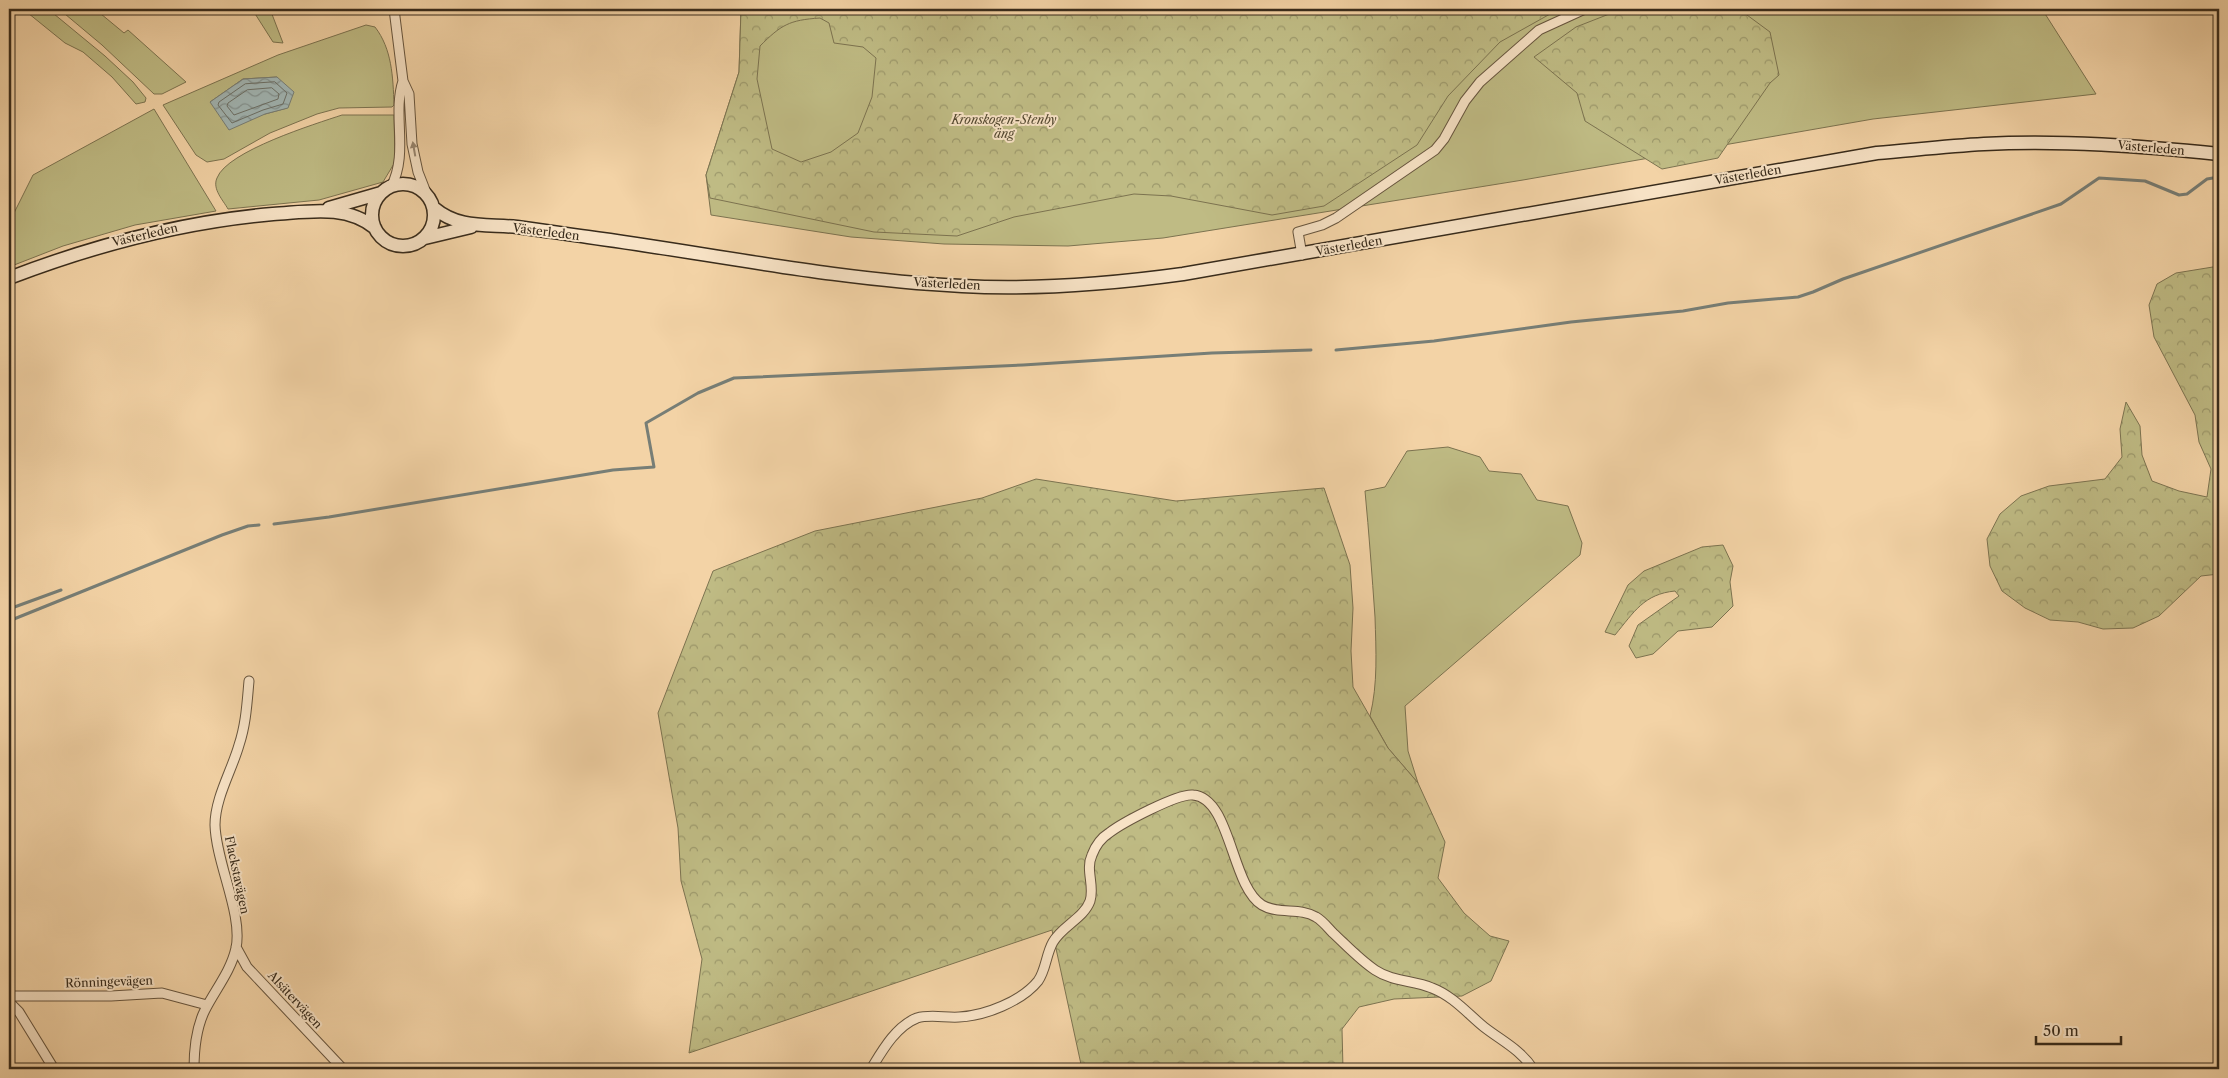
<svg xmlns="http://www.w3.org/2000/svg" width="2228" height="1078" viewBox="0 0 2228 1078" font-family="'Libre Caslon Text',serif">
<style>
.green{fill:#bfbb84;stroke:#7c7350;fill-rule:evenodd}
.forest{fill:url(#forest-crowns);stroke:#7c7350;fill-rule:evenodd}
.water{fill:url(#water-waves);stroke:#777e76}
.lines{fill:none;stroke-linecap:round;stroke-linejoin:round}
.shore{stroke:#6c7067;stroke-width:1}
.stream{stroke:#777e76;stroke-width:3}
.minor-casing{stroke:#67553e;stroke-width:11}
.secondary-casing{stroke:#382b1b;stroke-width:15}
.minor{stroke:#f7e2c5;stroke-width:9}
.secondary{stroke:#f7e2c5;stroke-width:12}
.oneway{fill:#988670}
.labels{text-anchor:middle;stroke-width:4;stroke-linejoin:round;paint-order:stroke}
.park-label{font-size:12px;font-style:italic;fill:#534830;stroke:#f7e2c5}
.street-label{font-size:12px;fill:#382b1b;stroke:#f7e2c5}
</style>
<defs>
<pattern id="forest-crowns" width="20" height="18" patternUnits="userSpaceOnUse" patternTransform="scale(1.25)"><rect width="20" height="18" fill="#bfbb84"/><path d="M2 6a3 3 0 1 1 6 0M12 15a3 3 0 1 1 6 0" fill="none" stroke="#9c986b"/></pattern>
<pattern id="water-waves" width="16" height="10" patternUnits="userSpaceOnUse" patternTransform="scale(1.25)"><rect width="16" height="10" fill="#a1b5b3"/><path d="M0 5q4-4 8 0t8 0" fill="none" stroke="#849391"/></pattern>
</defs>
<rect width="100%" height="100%" fill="#f3d3a6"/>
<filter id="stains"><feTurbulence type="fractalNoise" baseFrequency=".004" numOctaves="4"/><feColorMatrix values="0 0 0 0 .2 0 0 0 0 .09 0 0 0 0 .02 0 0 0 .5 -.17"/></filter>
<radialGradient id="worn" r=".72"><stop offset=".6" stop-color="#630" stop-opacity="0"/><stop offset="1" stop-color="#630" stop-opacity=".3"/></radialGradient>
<!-- green -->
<path class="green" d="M 23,9 L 48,9 L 105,56 L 133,82 L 146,98 L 145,102 L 136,104 L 112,77 L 83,52 L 65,43 Z
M 59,9 L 95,9 L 124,33 L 128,30 L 186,82 L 162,94 L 154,94 L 102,45 Z
M 252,9 L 270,9 L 283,43 L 273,42 Z
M 741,9 L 2042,9 L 2096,94 L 1873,119 L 1523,180 L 1163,238 L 1068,246 L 944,244 L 851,237 L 711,215 L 706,175 L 739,72 Z
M 366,25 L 375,27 C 392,49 393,77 394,105 L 392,107 L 339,108 L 317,114 L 270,133 L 224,159 L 207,162 L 196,155 L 163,105 L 278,55 ZM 277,77 L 287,108 L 265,114 L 210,102 L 243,79 Z
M 154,109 L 216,211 L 135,225 L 63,246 L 9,267 L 9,223 L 33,175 Z
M 342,115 L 394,115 L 395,162 L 383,182 L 319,200 L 228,209 C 223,200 212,189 217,178 C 227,151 315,124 342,115 Z
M 1448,447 L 1480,457 L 1489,471 L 1521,474 L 1537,500 L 1568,506 L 1582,543 L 1580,555 L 1405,706 L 1408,751 L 1418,783 L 1388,748 L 1370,716 C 1378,684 1376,650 1375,617 C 1372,575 1369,533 1365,491 L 1385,487 L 1407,451 Z"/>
<!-- forest -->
<path class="forest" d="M 741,9 L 1559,9 L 1500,42 L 1448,96 L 1417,145 L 1324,206 L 1272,215 L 1171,196 L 1134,194 L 1014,217 L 957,236 L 874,232 L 710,198 L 706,175 L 739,72 ZM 820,18 L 829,23 L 834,43 L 863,47 L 876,58 L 872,97 L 858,133 L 831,152 L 801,162 L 772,149 L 757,79 L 760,46 C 781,25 789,20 820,18 Z
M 1622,9 L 1734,9 L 1747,15 L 1770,32 L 1779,75 L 1770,83 L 1718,158 L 1662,169 L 1585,121 L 1577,93 L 1534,57 L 1576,27 Z
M 2219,266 L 2219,574 L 2201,576 L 2159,616 L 2133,628 L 2103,629 L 2078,622 L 2050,620 L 2025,608 L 2002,591 L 1990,566 L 1987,539 L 2000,514 L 2021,496 L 2049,486 L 2105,479 L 2122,457 L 2120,429 L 2126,402 L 2140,426 L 2142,455 L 2152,481 L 2179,491 L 2207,497 L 2211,469 L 2199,442 L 2195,415 L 2154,337 L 2149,305 L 2157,284 L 2176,273 Z
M 1036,479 L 1176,501 L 1324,488 L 1350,565 L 1353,608 L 1351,651 L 1353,687 L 1388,748 L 1418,783 L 1445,842 L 1438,878 L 1464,913 L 1490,936 L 1509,941 L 1491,981 L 1462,996 L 1394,999 L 1359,1007 L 1342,1029 L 1343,1069 L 1082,1069 L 1052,930 L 689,1053 L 702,959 L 681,881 L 678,828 L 658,713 L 713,571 L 815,531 L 982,498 Z
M 1723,545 L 1733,566 L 1730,582 L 1733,606 L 1712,627 L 1678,631 L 1653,654 L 1636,658 L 1629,646 L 1638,625 L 1679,596 L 1675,591 C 1644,594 1634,612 1615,635 L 1605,632 L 1628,585 L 1644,571 L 1702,547 Z"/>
<!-- water -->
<path class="water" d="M 277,77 L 294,92 L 288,108 L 265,114 L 229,130 L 210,102 L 243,79 Z"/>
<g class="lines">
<!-- shore -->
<path class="shore" d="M 275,82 L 287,93 L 283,104 L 263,110 L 232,123 L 218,105 L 219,102 L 245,84 Z
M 272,88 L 279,94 L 278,99 L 234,115 L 227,106 L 228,103 L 247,90 Z"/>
<!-- stream -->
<path class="stream" d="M 1336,350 L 1434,341 L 1571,322 L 1683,311 L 1728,303 L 1798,297 L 1813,292 L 1843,279 L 2061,204 L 2099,178 L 2145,181 L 2179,195 L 2187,194 L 2207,179 L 2219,177
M 274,524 L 329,517 L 613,470 L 654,467 L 646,423 L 698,393 L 734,378 L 1023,365 L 1212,353 L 1311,350
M 9,609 L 61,590
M 9,621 L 222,535 L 248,526 L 259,525"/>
<defs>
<path id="minor" d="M 394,9 L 403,81 L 409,94 L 412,144 L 418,172 L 427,195
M 391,187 C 409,153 392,115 403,81
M 1302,255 L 1298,232 L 1322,225 L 1336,218 L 1435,150 L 1444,139 L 1465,101 L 1480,82 L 1539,30 L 1585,9
M 236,947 L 247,967 L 343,1069
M 9,996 L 111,996 L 162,993 L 207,1005
M 9,1002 L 19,1012 L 54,1069
M 194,1069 C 194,1049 196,1028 205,1010 C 215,990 231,971 236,948 C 243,914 216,863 215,825 C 215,798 232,770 239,745 C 246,724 247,703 249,681
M 871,1069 C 882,1051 896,1026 917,1018 C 930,1014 946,1018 959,1017 C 985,1016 1022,1001 1038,981 C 1046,970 1046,954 1053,942 C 1062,926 1084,918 1090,901 C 1095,886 1085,870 1092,855 C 1095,847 1101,838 1109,833 C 1122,823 1178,793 1193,795 C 1231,798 1231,886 1262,905 C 1279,915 1300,907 1316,917 C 1323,921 1328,928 1333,933 C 1347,946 1360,960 1375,970 C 1393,982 1413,980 1432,988 C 1453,996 1468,1014 1484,1027 C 1502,1041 1521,1050 1533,1069"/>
<path id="secondary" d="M372 215a31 31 0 1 1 62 0a31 31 0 1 1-62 0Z
M 329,208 L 381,193
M 434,208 C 459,229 486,224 517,227 C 541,230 565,234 588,237 C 713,254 837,280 962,286 C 1036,290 1110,284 1183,274 L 1877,153 C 1913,150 1948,146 1984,144 C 2062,140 2141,146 2219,154
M 425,238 L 471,227
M 9,278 C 95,245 181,222 273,214 C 308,212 346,204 375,228"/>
</defs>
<!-- minor casing -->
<use href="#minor" class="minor-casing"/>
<!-- secondary casing -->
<use href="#secondary" class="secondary-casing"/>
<!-- minor -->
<use href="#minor" class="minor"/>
<!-- secondary -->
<use href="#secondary" class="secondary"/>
</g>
<!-- one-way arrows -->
<defs><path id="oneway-solid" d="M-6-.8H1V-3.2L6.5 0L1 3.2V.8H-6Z" transform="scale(1.25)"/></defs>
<use class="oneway" href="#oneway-solid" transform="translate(414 149) rotate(-100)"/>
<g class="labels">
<!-- park labels -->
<g class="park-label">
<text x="1004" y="124">Kronskogen-Stenby<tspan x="1004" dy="14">äng</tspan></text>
</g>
<!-- street labels -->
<g class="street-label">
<text transform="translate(2151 148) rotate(5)" y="4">Västerleden</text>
<text transform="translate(1748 175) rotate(-10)" y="4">Västerleden</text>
<text transform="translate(546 232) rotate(7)" y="4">Västerleden</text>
<text transform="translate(145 235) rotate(-13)" y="4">Västerleden</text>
<text transform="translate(1349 246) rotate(-10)" y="4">Västerleden</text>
<text transform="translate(947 284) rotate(3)" y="4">Västerleden</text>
<text transform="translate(237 875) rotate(78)" y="4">Flackstavägen</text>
<text transform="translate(109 982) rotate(-2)" y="4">Rönningevägen</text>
<text transform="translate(295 1000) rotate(47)" y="4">Alsätervägen</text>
</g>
</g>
<!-- margin -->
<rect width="2228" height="1078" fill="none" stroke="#f3d3a6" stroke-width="30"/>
<rect x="10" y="10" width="2208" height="1058" fill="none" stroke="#382b1b" stroke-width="2.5"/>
<rect x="15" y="15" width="2198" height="1048" fill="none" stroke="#382b1b"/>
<!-- scale -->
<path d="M2036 1036v8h85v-8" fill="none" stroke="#382b1b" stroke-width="2.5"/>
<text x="2043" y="1036" font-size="15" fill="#382b1b" stroke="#f7e2c5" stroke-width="4" paint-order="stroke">50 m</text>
<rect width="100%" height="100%" filter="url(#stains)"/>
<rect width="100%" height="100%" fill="url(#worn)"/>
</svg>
